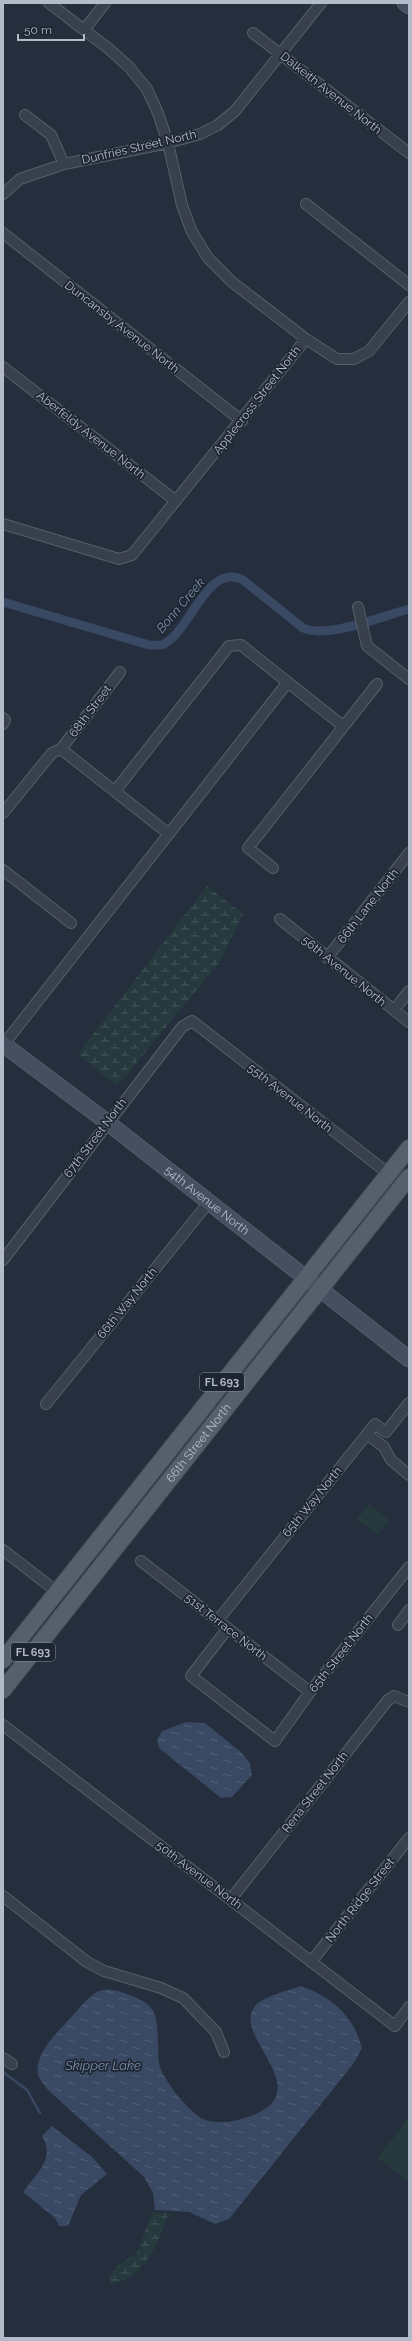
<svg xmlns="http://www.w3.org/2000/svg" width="412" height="2341" viewBox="0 0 412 2341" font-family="Raleway,sans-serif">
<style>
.wetland{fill:url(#wetland-marsh)}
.park{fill:#263a3d}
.water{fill:url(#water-ripples)}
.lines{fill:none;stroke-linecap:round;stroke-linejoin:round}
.stream{stroke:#394863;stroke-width:2.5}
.canal{stroke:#394863;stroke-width:9}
.street-casing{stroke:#565e6a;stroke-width:12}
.secondary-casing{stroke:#565e6a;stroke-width:17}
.primary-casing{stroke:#414955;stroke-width:18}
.street{stroke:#38404c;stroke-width:10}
.secondary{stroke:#464f5f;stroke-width:15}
.primary{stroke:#565f6c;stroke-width:16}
.labels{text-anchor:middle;stroke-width:3.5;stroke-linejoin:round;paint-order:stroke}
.shield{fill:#1d2531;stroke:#878e9b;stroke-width:1}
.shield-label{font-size:11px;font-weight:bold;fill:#b4bbc8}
.street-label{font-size:12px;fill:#b4bbc8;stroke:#1d2531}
.water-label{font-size:13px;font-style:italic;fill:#7c8fae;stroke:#1d2531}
</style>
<defs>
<pattern id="wetland-marsh" width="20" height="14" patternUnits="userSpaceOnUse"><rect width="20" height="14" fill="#263a3d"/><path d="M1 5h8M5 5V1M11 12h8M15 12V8" fill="none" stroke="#435558"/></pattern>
<pattern id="water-ripples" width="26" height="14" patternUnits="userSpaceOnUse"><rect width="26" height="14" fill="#394863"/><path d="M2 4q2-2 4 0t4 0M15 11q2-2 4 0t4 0" fill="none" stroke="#536078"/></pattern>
</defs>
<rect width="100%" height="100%" fill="#242e3c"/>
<!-- wetland -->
<path class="wetland" d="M 207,886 L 243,914 L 219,963 L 124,1078 L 115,1085 L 78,1054 Z
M 152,2212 L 175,2214 L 167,2217 C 159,2243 142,2280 112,2284 L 109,2277 L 117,2266 L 137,2253 Z"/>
<!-- park -->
<path class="park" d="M 369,1504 L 389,1520 L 378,1535 L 357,1519 Z
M 407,2120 L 409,2121 L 409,2182 L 378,2158 Z"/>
<!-- water -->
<path class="water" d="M 186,1722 L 205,1723 L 242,1753 L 250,1763 L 252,1775 L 232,1797 L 221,1798 L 159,1748 L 157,1740 L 162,1731 Z
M 301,1986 C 333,1998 353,2015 362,2048 L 354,2063 L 229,2219 L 215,2224 L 189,2212 L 155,2210 L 153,2193 L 144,2177 L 48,2090 C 45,2086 40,2080 38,2075 C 33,2053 61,2029 74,2014 C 95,1990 101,1983 132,1996 C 139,1999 148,2003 152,2009 C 160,2021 157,2050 159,2063 C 162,2079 189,2112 203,2119 C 214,2124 235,2122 245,2118 C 326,2093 227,2035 256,2005 C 266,1995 288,1991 301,1986 Z
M 52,2126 L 92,2157 L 107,2174 L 81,2195 L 68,2226 L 59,2226 L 55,2218 L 23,2192 C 36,2174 56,2158 42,2136 Z"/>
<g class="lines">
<!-- stream -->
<path class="stream" d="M 3,2072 L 27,2090 L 40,2113"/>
<!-- canal -->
<path class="canal" d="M 3,602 L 149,645 C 154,645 160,646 164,644 C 191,630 207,562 243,580 L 303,628 C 327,639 383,616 409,609"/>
<defs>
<path id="street" d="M 49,3 L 109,49 L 129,67 L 147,89 L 158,113 L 168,143 L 182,205 L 191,230 L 208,258 L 232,282 L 306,339 L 337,359 L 354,359 L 369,351 L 409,302
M 84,30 L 105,3
M 253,33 L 409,153
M 25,115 L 51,135 L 64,164
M 3,194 L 20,179 L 64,164 L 168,143 L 200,134 L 218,125 L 235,111 L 321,3
M 306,204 L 409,285
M 3,233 L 242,421
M 3,367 L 176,501
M 3,524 L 119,559 L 132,555 L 306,339
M 358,607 L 367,646 L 409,679
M 3,718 L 5,720 L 3,724
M 61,749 L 169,834
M 61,749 L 120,672
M 115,791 L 229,646 L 241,645 L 343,726
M 3,813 L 52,753 L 61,749
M 273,868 L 248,848 L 377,684
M 3,870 L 71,923
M 280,919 L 409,1022
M 327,958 L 409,853
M 394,1010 L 409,991
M 4,1044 L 288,682
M 3,1260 L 182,1027 L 192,1021 L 389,1174
M 46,1404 L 209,1202
M 367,1434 L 384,1447 L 391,1460 L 409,1475
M 3,1550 L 56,1591
M 141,1561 L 310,1692
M 218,1620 L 375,1424 L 386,1432 L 409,1403
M 398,1625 L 409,1610
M 228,1628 L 191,1676 L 275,1741 L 310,1692 L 409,1567
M 3,1725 L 395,2026 L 409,2007
M 3,1896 L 87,1962 L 104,1971 L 161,1988 L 183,1998 L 216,2032 L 224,2052
M 231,1899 L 388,1700 L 394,1696 L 409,1702
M 311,1962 L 409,1838
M 3,2058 L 12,2064"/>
<g id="secondary">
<path d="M 405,3 L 409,6"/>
<path id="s1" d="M 3,1044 L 107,1122 L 409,1359"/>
</g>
<g id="primary">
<path d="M 3,1660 L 409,1148"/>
<path id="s2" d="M 3,1690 L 409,1177"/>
</g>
</defs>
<!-- street casing -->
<use href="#street" class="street-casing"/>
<!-- secondary casing -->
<use href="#secondary" class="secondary-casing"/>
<!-- primary casing -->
<use href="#primary" class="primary-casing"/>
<!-- street -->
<use href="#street" class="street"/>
<!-- secondary -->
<use href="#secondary" class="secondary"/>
<!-- primary -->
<use href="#primary" class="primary"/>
</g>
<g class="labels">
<!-- shield labels -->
<g class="shield">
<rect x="200" y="1373" width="44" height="18" rx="3"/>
<rect x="11" y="1643" width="44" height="18" rx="3"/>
</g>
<g class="shield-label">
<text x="222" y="1386">FL 693</text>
<text x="33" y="1656">FL 693</text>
</g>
<!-- street labels -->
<g class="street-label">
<text transform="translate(331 93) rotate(38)" y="4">Dalkeith Avenue North</text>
<text transform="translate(139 147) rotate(-13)" y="4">Dunfries Street North</text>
<text transform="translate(122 327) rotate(38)" y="4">Duncansby Avenue North</text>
<text transform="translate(257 400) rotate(-52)" y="4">Applecross Street North</text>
<text transform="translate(91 435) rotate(38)" y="4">Aberfeldy Avenue North</text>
<text transform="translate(90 711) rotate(-53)" y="4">68th Street</text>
<text transform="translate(368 906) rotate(-52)" y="4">66th Lane North</text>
<text transform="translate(344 971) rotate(39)" y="4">56th Avenue North</text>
<text transform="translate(290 1098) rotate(38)" y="4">55th Avenue North</text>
<text transform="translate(95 1138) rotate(-53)" y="4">67th Street North</text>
<text dy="4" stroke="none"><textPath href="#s1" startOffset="257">54th Avenue North</textPath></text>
<text transform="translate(127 1303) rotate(-51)" y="4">66th Way North</text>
<text dy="4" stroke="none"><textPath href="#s2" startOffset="315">66th Street North</textPath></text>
<text transform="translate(312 1502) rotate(-51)" y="4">65th Way North</text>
<text transform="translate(226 1627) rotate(38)" y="4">51st Terrace North</text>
<text transform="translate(341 1653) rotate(-52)" y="4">65th Street North</text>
<text transform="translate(315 1792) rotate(-52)" y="4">Rena Street North</text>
<text transform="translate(199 1875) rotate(37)" y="4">50th Avenue North</text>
<text transform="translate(360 1900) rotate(-52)" y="4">North Ridge Street</text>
</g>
<!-- water labels -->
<g class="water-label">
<text transform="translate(180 605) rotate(-50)" y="5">Bonn Creek</text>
<text x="103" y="2070">Skipper Lake</text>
</g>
</g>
<!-- border -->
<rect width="412" height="2341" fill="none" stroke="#b4bbc8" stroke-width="8"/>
<!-- scale -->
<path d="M18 34v6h66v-6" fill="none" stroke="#b4bbc8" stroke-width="2"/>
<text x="24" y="34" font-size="12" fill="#b4bbc8" stroke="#1d2531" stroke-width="3" paint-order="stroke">50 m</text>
</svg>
